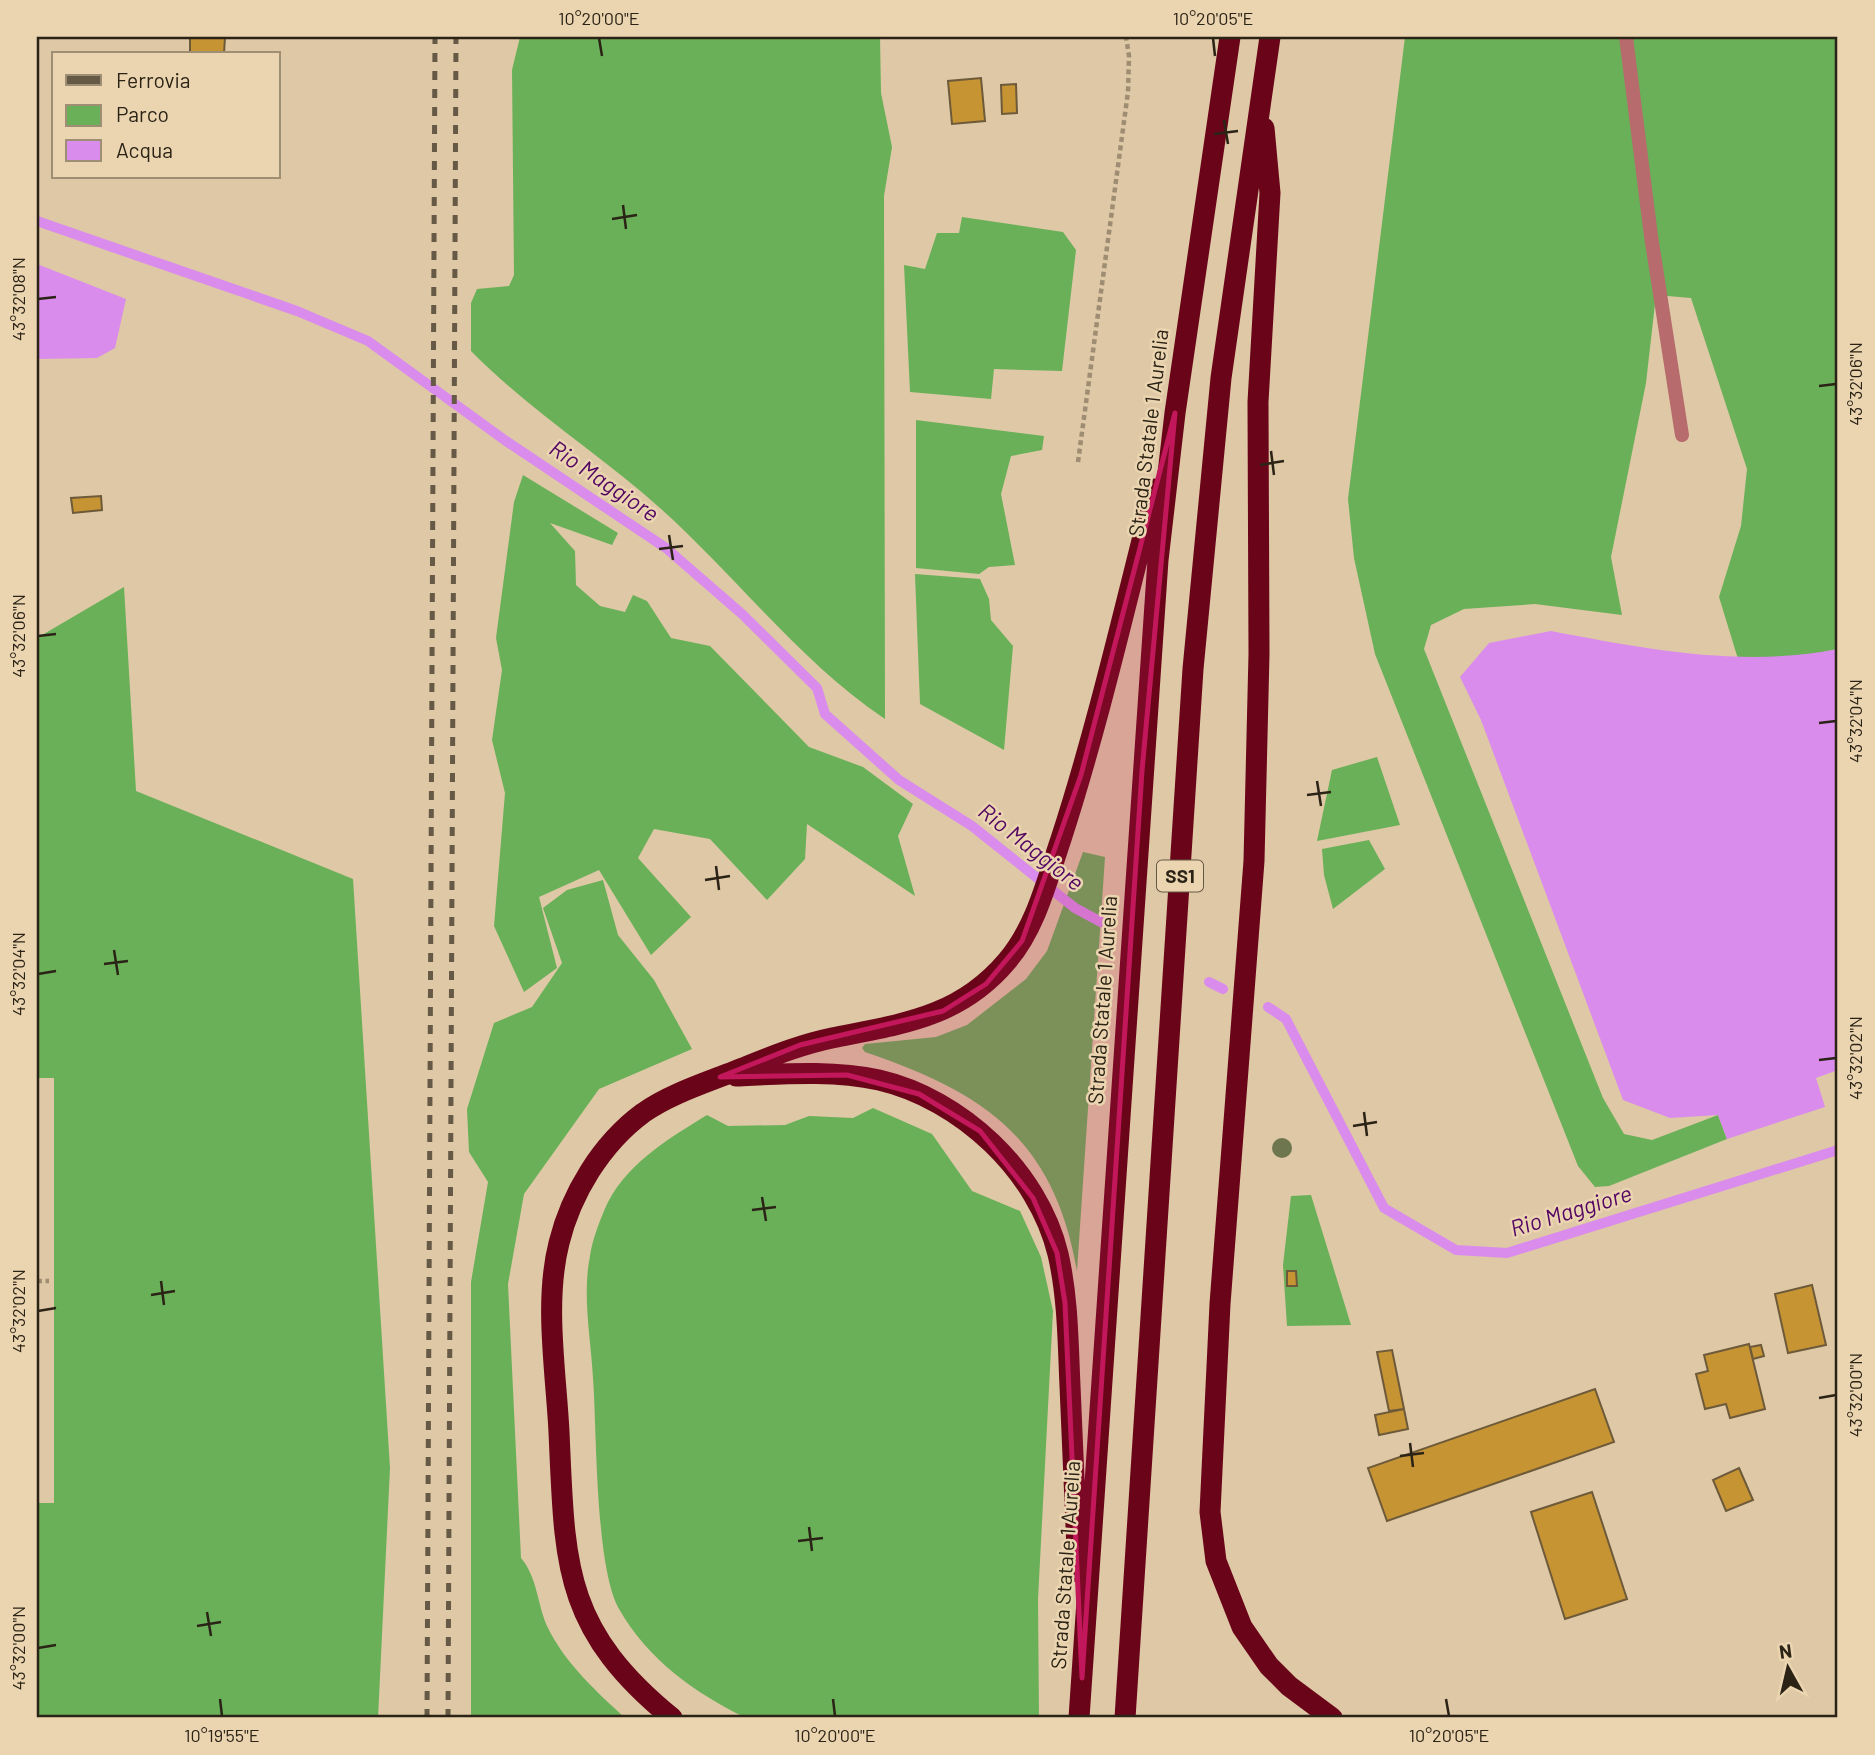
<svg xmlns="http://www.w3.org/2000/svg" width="1875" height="1755" viewBox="0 0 1875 1755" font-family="Barlow,sans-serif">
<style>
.green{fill:#69b059}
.water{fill:#da8ced}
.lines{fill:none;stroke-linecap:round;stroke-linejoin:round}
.stream{stroke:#da8ced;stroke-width:10}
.building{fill:#c79434;stroke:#6d5a3a;stroke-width:2}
.path{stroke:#9e8d72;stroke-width:4.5;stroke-dasharray:5 3.5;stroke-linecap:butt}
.lane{stroke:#b76b6c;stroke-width:14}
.highway{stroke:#6a0418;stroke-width:21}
.rail{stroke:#665945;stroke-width:5;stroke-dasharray:9 9;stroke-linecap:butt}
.tree{fill:#6e7650}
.marked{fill:#c2185b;fill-opacity:0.2;stroke:#c2185b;stroke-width:5;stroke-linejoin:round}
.ticks{fill:none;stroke:#2b2316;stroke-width:2.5}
.labels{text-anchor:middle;stroke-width:5;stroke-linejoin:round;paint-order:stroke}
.shield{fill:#ebd5b1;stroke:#655844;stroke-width:2}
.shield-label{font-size:19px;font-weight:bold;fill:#2b2316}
.street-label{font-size:21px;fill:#2b2316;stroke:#ebd5b1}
.water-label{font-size:23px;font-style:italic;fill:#530662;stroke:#ebd5b1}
.neatline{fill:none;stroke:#2b2316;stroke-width:2.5}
.ticks-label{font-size:18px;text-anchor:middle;fill:#2b2316}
</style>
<rect width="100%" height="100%" fill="#dec8a5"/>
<!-- green -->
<path class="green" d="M 520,37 L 880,37 L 881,93 L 892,147 L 884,196 L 885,719 C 800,662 736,576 660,508 C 598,453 529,410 471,351 L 471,303 L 477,289 L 509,286 L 514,275 L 512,70 Z
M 1405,37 L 1838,37 L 1838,649 L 1809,655 L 1738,659 L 1719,597 L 1741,526 L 1747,469 L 1691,298 L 1656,295 L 1646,383 L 1611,557 L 1622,615 L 1535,604 L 1464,609 L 1431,625 L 1424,649 L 1603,1098 L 1624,1134 L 1652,1140 L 1718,1115 L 1727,1139 L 1609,1186 L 1595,1187 L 1578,1166 L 1375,654 L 1354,558 L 1348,499 Z
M 962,217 L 1063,232 L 1076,250 L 1062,371 L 994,369 L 991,399 L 910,392 L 904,265 L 925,269 L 937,233 L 959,233 Z
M 916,420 L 1044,436 L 1042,450 L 1011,456 L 1001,494 L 1015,565 L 989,567 L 979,574 L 916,568 Z
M 523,475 L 618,533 L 612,545 L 550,523 L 575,551 L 576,585 L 600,606 L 625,612 L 633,595 L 647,601 L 671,638 L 710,646 L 809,747 L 863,767 L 913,804 L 898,836 L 915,896 L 807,824 L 805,859 L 767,900 L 710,839 L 654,829 L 638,858 L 691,917 L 651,955 L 599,870 L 539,897 L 557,968 L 524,992 L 494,926 L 505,793 L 492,740 L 502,670 L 496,638 L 514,502 Z
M 915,574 L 980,579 L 989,599 L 991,620 L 1013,646 L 1004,750 L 920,704 Z
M 124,587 L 136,791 L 353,879 L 390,1468 L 378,1718 L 37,1718 L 37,1503 L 54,1503 L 54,1078 L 37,1078 L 37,638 Z
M 1377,757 L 1400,825 L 1317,841 L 1332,770 Z
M 1369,840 L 1385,869 L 1333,909 L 1324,875 L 1322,849 Z
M 1083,852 L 1105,857 L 1077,1271 C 1054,1139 985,1093 865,1052 L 862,1048 L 865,1044 L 936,1037 L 967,1025 L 1026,979 L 1047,951 Z
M 603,880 L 618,935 L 654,980 L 692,1049 L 599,1089 L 524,1194 L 508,1284 L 521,1558 C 538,1578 537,1605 548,1628 C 565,1663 597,1692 625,1718 L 471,1718 L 471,1282 L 488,1182 L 469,1152 L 467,1109 L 494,1023 L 532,1007 L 562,963 L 543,908 L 567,890 Z
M 873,1108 L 932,1134 L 972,1191 L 1020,1211 L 1041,1257 L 1053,1311 L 1038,1599 L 1039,1718 L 746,1718 C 695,1693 648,1660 619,1609 C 595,1566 597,1432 593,1378 C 591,1340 582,1295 590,1256 C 592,1242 598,1225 604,1211 C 622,1166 668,1139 707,1115 L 728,1126 L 785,1125 L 809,1116 L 853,1118 Z
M 1311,1195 L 1351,1325 L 1287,1326 L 1283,1265 L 1291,1196 Z"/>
<!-- water -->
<path class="water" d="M 37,264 L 126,299 L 115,348 L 97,358 L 37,359 Z
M 1551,631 C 1646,649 1742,668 1838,649 L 1838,1070 L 1816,1078 L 1825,1107 L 1727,1139 L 1718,1115 L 1670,1118 L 1623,1100 L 1481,720 L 1460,677 L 1489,643 Z"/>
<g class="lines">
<!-- stream -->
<path class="stream" d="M 37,221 L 297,311 L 368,341 L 506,441 L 666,548 L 742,614 L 817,688 L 825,714 L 899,780 L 972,826 L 1075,908 L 1101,922
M 1209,982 L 1223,989
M 1268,1007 L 1286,1019 L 1384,1208 L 1456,1250 L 1507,1253 L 1838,1150"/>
</g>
<!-- building -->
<path class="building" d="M 190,37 L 225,37 L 224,54 L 190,54 Z
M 981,78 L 985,121 L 952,124 L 948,81 Z
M 1016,84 L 1017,113 L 1002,114 L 1001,85 Z
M 101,496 L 102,510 L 73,513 L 71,498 Z
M 1287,1271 L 1296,1271 L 1297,1286 L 1287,1286 Z
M 1812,1285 L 1826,1345 L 1788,1353 L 1775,1294 Z
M 1749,1344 L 1765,1409 L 1730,1418 L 1726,1404 L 1705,1409 L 1696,1374 L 1708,1371 L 1704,1355 Z
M 1761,1345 L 1764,1356 L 1753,1359 L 1750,1347 Z
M 1392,1350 L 1404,1409 L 1389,1411 L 1377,1352 Z
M 1595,1389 L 1614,1442 L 1387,1521 L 1368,1468 Z
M 1404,1409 L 1408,1429 L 1379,1435 L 1375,1415 Z
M 1739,1468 L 1753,1500 L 1726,1511 L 1713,1480 Z
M 1592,1492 L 1627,1599 L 1565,1619 L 1531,1512 Z"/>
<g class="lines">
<!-- path -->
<path class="path" d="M 1078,462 L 1128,92 L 1129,56 L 1126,37
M 37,1281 L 49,1281"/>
<!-- lane -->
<path class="lane" d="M 1626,37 L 1651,236 L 1682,435"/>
<!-- highway -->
<path class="highway" d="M 1264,128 L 1270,193 L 1258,402 L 1259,654 L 1254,861 L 1220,1304 L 1210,1512 L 1216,1561 L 1242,1627 L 1269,1666 L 1289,1686 L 1332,1718
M 736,1076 C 783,1074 832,1070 879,1080 C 961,1099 1038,1171 1058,1254 C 1068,1297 1068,1343 1070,1386 C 1073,1448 1075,1510 1078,1572
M 672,1718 C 562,1628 565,1564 559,1432 C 556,1372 544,1302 559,1243 C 571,1194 601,1144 643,1113 C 670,1094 705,1083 735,1071 C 768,1058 798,1045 832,1038 C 901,1024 959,1018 1007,961 C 1036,927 1047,880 1061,839 C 1098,725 1125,606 1155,489
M 1079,1718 L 1158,560 L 1175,413 L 1230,37
M 1125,1718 L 1193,669 L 1221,378 L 1270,37"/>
<!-- rail -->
<path class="rail" d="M 427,1718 L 435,37
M 448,1718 L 456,37"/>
</g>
<!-- trees -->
<circle class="tree" cx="1282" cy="1148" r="10"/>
<!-- marked area -->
<path class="marked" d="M 1175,413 L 1142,771 L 1082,1678 L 1065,1303 L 1057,1253 L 1033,1198 L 980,1131 L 919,1094 L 847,1075 L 720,1077 L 800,1045 L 943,1011 L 986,984 L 1022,941 L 1081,775 Z"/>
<!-- ticks -->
<path class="ticks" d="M 599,38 L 602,56M 1213,38 L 1215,56M 1224,120 L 1228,144M 1214,134 L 1238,131M 623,205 L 626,229M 612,219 L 637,215M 38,299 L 56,297M 1819,386 L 1836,384M 1271,451 L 1274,475M 1260,465 L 1284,461M 669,535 L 673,560M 659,549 L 683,546M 38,636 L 56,634M 1819,723 L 1836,721M 1317,781 L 1321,806M 1307,795 L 1331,792M 716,866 L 719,890M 705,880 L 730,876M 114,950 L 118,975M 104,964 L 128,961M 38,974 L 56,971M 1819,1060 L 1836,1058M 1364,1112 L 1367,1136M 1353,1126 L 1377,1122M 762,1197 L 766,1221M 752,1210 L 776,1207M 161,1281 L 164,1305M 151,1295 L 175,1291M 38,1311 L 56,1308M 1819,1398 L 1836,1395M 1410,1443 L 1413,1467M 1400,1456 L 1424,1453M 809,1527 L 812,1551M 798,1541 L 823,1538M 207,1612 L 211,1636M 197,1626 L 221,1622M 38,1648 L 56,1645M 220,1699 L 222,1716M 833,1699 L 835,1716M 1446,1699 L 1449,1716"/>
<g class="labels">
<!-- shield labels -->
<rect class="shield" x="1157" y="860.5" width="46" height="31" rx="5"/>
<g class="shield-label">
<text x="1180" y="883">SS1</text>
</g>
<!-- street labels -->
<g class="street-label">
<text transform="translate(1149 433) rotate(-83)" y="7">Strada Statale 1 Aurelia</text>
<text transform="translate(1103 1000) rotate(-86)" y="7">Strada Statale 1 Aurelia</text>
<text transform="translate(1066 1565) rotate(-86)" y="7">Strada Statale 1 Aurelia</text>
</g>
<!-- water labels -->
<g class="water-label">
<text transform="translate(604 481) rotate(34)" y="8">Rio Maggiore</text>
<text transform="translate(1031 847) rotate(38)" y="8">Rio Maggiore</text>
<text transform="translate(1571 1211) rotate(-17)" y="8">Rio Maggiore</text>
</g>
</g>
<!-- border -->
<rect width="1875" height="1755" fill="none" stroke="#ebd5b1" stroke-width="77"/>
<!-- legend -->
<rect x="52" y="52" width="228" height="126" fill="#ebd5b1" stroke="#9e8e73" stroke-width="2"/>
<rect x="66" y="75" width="35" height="10" fill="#665945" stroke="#9e8e73" stroke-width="2"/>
<text x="116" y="88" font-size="21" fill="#2b2316">Ferrovia</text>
<rect x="66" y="105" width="35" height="21" fill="#69b059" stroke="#9e8e73" stroke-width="2"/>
<text x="116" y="122" font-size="21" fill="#2b2316">Parco</text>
<rect x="66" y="140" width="35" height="21" fill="#da8ced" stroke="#9e8e73" stroke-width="2"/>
<text x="116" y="158" font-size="21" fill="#2b2316">Acqua</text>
<!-- north arrow -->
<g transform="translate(1788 1668) rotate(352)" stroke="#ebd5b1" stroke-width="5" paint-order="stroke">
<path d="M0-5L12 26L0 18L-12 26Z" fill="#2b2316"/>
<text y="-10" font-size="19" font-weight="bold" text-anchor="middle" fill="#2b2316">N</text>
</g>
<rect x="38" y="38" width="1798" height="1678" class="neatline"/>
<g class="ticks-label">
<text x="599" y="25">10°20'00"E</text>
<text x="1213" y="25">10°20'05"E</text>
<text transform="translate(19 299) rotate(-90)" y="6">43°32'08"N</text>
<text transform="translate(1856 384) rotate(-90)" y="6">43°32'06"N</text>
<text transform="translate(19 636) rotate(-90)" y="6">43°32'06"N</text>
<text transform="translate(1856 721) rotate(-90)" y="6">43°32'04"N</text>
<text transform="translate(19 974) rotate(-90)" y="6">43°32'04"N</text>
<text transform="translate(1856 1058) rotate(-90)" y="6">43°32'02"N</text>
<text transform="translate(19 1311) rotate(-90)" y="6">43°32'02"N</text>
<text transform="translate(1856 1395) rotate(-90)" y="6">43°32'00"N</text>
<text transform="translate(19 1648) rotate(-90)" y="6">43°32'00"N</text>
<text x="222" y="1742">10°19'55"E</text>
<text x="835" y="1742">10°20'00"E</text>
<text x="1449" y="1742">10°20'05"E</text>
</g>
</svg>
